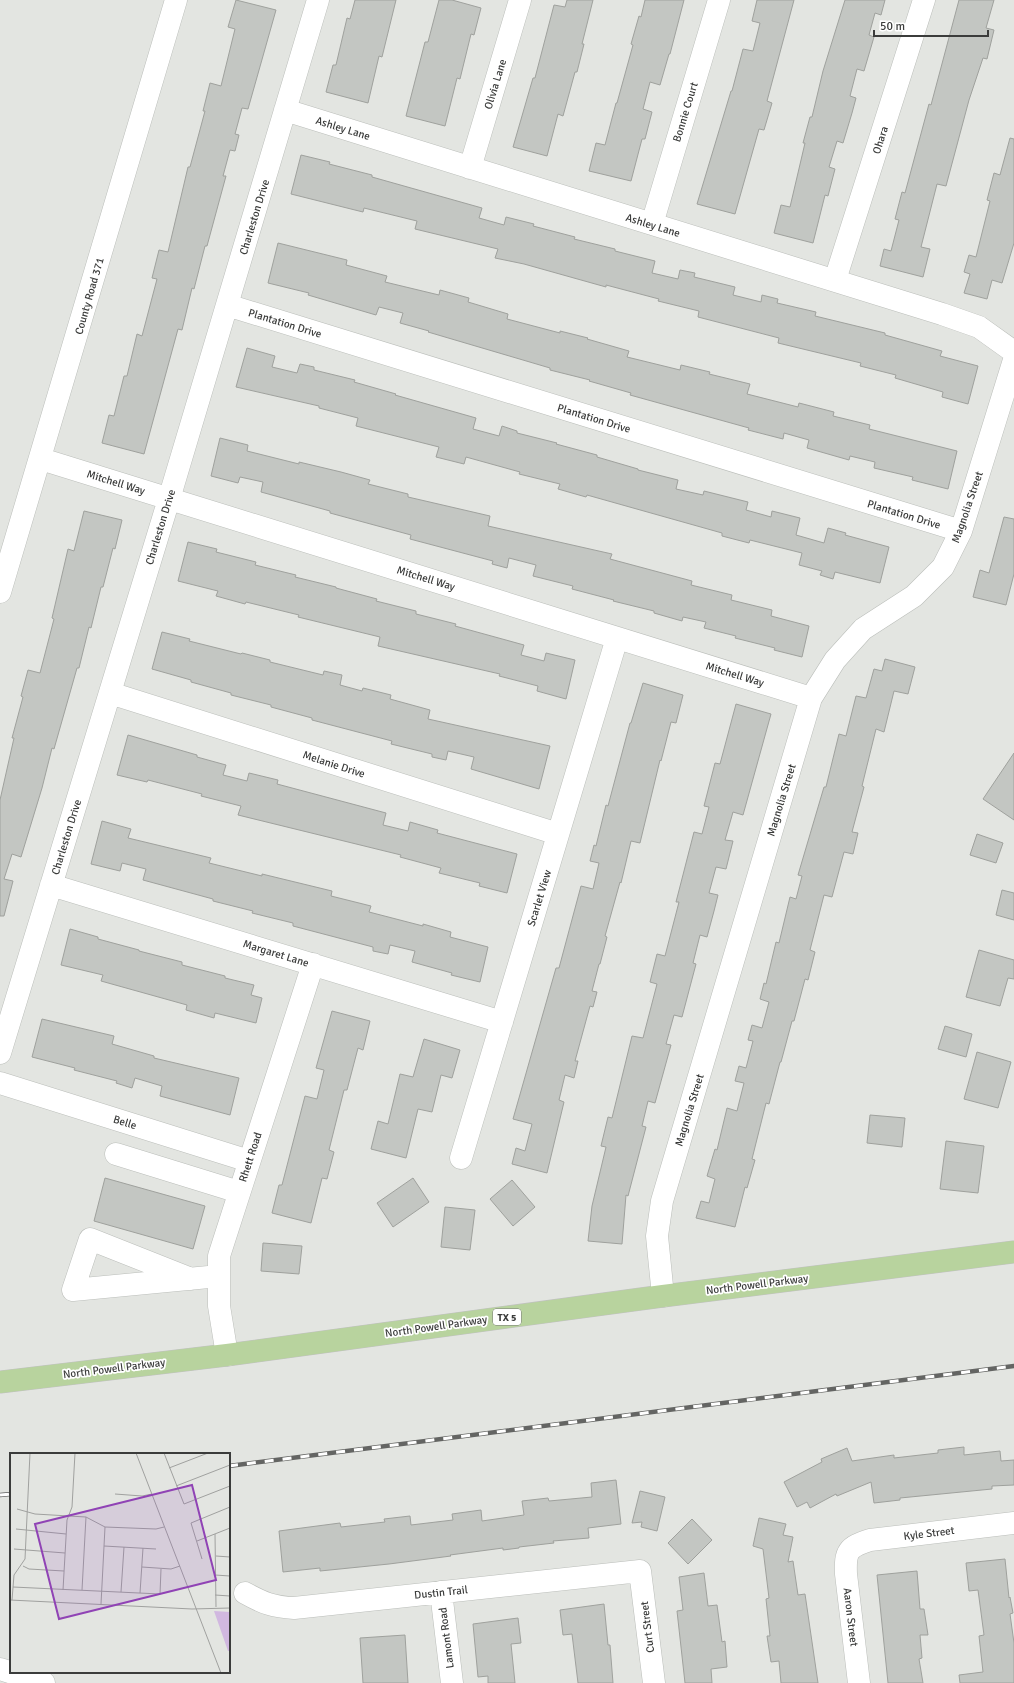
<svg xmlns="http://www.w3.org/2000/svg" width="1014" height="1683" viewBox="0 0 1014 1683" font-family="Signika,sans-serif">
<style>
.building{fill:#c3c6c2;stroke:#9fa19d}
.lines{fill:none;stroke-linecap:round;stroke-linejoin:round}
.minor-casing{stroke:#bbbeba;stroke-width:23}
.major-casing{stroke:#c0c1c0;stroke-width:23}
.minor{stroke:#fff;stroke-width:22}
.major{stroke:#b8d39e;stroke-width:22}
.rail-casing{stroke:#646563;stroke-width:4.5}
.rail{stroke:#fff;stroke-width:3;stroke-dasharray:9;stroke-linecap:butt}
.labels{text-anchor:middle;stroke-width:3.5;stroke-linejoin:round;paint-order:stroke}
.shield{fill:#fff;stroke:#767676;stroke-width:1}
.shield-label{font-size:10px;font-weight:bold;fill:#3b3c3b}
.street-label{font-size:11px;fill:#3b3c3b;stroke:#fff}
.inset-road{fill:none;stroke:#a0a19f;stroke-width:1}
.view{fill:#9043b5;fill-opacity:0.15;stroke:#9043b5;stroke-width:2}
.inset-edge{fill:none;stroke:#3b3c3b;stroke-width:2}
</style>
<rect width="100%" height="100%" fill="#e3e5e1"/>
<!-- building -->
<path class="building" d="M 236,0 L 276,10 L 248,109 L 242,108 L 235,134 L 239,135 L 235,151 L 230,150 L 223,176 L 226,176 L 207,246 L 205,246 L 194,289 L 192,288 L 182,330 L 178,329 L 144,454 L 102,443 L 109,415 L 114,416 L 124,376 L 127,376 L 137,334 L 142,336 L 157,279 L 152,278 L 159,250 L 168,252 L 188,167 L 190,167 L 205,111 L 203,111 L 210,83 L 221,86 L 235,29 L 228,27 Z
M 355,0 L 396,0 L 382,57 L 379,56 L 368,103 L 326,92 L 333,65 L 336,65 L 347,18 L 350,19 Z
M 439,0 L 452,0 L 481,8 L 474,35 L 471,34 L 460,79 L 457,78 L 445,126 L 406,116 L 425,42 L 428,42 Z
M 567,0 L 593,0 L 582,44 L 584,44 L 577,72 L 575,72 L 563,116 L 558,114 L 547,156 L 513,147 L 533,78 L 535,78 L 554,5 L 565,7 Z
M 645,0 L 684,0 L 670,54 L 669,54 L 660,85 L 650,82 L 643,109 L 652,112 L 645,139 L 642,139 L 631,181 L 589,171 L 596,143 L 605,145 L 616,103 L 617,103 L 633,45 L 631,44 L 639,16 L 641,17 Z
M 757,0 L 794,0 L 767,101 L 772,103 L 764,130 L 759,129 L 735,214 L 697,204 L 731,91 L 732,91 L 743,49 L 753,51 L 760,23 L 752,21 Z
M 845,0 L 885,0 L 881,15 L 875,13 L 869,35 L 874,37 L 864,71 L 857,69 L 850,96 L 856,98 L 852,113 L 843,143 L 837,141 L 829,167 L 835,169 L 828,196 L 825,195 L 813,243 L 774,233 L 781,205 L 790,207 L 805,143 L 803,143 L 810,117 L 812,117 L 823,71 Z
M 959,0 L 994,0 L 986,28 L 994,30 L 987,59 L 983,58 L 969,100 L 946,186 L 937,184 L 921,247 L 930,249 L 923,277 L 880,266 L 884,249 L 891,251 L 899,220 L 895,219 L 902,192 L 905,193 L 929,104 L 931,105 Z
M 1010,138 L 1014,139 L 1014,243 L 1002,283 L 992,280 L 987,299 L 964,293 L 970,274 L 964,272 L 969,255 L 976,257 L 990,201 L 987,200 L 994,173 L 1000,175 Z
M 301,155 L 330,162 L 329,164 L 372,175 L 372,177 L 482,208 L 479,218 L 504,225 L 506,217 L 534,224 L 533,226 L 575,237 L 574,239 L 615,249 L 615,251 L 655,261 L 652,273 L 678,279 L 680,270 L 695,273 L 694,277 L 735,287 L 733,295 L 761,302 L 762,295 L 778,299 L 777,303 L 816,312 L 815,316 L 885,333 L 885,335 L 942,351 L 940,356 L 978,366 L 968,404 L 942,397 L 943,392 L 895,378 L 896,375 L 860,366 L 861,363 L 778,343 L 779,338 L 698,317 L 699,311 L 658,301 L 659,299 L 606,285 L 606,287 L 524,264 L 495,258 L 498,249 L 415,229 L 417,221 L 364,208 L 363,212 L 291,194 Z
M 278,243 L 347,260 L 346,265 L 387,276 L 385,282 L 439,295 L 440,290 L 469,298 L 468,302 L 508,314 L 507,319 L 560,333 L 560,331 L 588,338 L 587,339 L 629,351 L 627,357 L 680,370 L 681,365 L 710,372 L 709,374 L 750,384 L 747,394 L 798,407 L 799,403 L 834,412 L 833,416 L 870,425 L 869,429 L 957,451 L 948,489 L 912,480 L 913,477 L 874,468 L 875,462 L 850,456 L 849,460 L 807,448 L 809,440 L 784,433 L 783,439 L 748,430 L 749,428 L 630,395 L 631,393 L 589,381 L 590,380 L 550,370 L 550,368 L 428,332 L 429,331 L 400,323 L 403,313 L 379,307 L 376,315 L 308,295 L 309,293 L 268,283 Z
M 247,348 L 275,356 L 272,367 L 297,373 L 300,364 L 314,367 L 314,370 L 355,380 L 354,382 L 396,394 L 395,395 L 476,418 L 473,429 L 499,436 L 502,426 L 517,431 L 517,433 L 557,443 L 556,444 L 597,455 L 597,457 L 638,469 L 638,470 L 678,480 L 676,489 L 703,495 L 704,491 L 748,502 L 746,510 L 771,517 L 772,511 L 800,518 L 796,535 L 824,543 L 828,528 L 846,533 L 845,535 L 889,547 L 880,583 L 835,572 L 833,579 L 820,575 L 822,571 L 799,565 L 802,553 L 750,540 L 749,543 L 722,536 L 722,533 L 587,495 L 586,497 L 558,489 L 560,484 L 519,474 L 520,472 L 466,457 L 464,464 L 436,457 L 439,447 L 356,426 L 358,418 L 319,408 L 319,406 L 236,387 Z
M 220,438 L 248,445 L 247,451 L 299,464 L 299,462 L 341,472 L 370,480 L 368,484 L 408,494 L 408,497 L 490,516 L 488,526 L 612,554 L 610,559 L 692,581 L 691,585 L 732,595 L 731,600 L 772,610 L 771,616 L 809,626 L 802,657 L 774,650 L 775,648 L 735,638 L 736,636 L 704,628 L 706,622 L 683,617 L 682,621 L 654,613 L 654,611 L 613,601 L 614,600 L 572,589 L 573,586 L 533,576 L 536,565 L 509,558 L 507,568 L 492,564 L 493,561 L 410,539 L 411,535 L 330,513 L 330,511 L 261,492 L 263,482 L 240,477 L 238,483 L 211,476 Z
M 84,511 L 122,520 L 115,549 L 113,548 L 103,587 L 101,587 L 91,628 L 89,627 L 79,668 L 77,668 L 54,749 L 52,748 L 42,788 L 21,857 L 12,854 L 4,879 L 13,881 L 4,916 L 0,916 L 0,800 L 14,738 L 12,738 L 23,697 L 21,696 L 28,670 L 40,673 L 54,619 L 52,618 L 68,549 L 74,551 Z
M 1004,517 L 1014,519 L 1014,574 L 1006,605 L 973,597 L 980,570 L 989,573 Z
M 188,542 L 217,549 L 216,552 L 256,562 L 255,565 L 296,575 L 295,577 L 336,587 L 336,588 L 377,599 L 376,601 L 416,611 L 416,614 L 456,624 L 455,626 L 524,645 L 521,655 L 544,661 L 546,653 L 575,660 L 566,699 L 537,691 L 538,686 L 499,676 L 500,674 L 378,646 L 380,637 L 298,617 L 299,615 L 246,602 L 245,604 L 216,596 L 218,591 L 178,581 Z
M 162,632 L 190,639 L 189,641 L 241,654 L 242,653 L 270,660 L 270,662 L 323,675 L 324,671 L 342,675 L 340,685 L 362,691 L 363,688 L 391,695 L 390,699 L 430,710 L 428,719 L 550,746 L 539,789 L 471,769 L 474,757 L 448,751 L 446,760 L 432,757 L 432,754 L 391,744 L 392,741 L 312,720 L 312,718 L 271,707 L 271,705 L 231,695 L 231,693 L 191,682 L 191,680 L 152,669 Z
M 885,659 L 915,667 L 908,694 L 894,691 L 884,732 L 876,729 L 862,786 L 864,787 L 852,832 L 858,833 L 853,854 L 844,852 L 832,897 L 824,895 L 810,950 L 815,952 L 808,980 L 805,979 L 794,1021 L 792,1021 L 781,1062 L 780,1062 L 769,1104 L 766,1103 L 752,1159 L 755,1160 L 747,1188 L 745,1187 L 735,1227 L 696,1218 L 701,1201 L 709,1203 L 715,1179 L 707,1176 L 715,1149 L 717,1150 L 727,1108 L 737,1111 L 744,1083 L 735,1081 L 739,1066 L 746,1068 L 753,1041 L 748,1040 L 752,1025 L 762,1028 L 769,1002 L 760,999 L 764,983 L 766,984 L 776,942 L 779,943 L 790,897 L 796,899 L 802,876 L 798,875 L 824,787 L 826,787 L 839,734 L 846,736 L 856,696 L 866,698 L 874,669 L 882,671 Z
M 643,683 L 683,695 L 676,723 L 671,722 L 661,761 L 660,760 L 640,843 L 631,841 L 621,883 L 620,882 L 605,936 L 607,937 L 600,964 L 599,964 L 592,991 L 597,992 L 593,1007 L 590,1006 L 575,1061 L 578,1061 L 574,1078 L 565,1075 L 559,1100 L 564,1102 L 547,1173 L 512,1164 L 516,1148 L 525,1151 L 532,1124 L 513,1119 L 556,968 L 559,968 L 581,886 L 593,889 L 599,863 L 590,861 L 594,845 L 596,846 L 606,805 L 608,806 L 630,723 L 631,723 Z
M 736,704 L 771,714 L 743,815 L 733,812 L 725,840 L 733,841 L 726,869 L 716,867 L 709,893 L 718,895 L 714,911 L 707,937 L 700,935 L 693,963 L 696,964 L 682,1017 L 674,1015 L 666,1044 L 671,1045 L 655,1103 L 648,1101 L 642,1126 L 646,1127 L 628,1196 L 626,1195 L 622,1244 L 588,1241 L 592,1206 L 606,1147 L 601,1146 L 608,1117 L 612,1118 L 632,1036 L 643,1038 L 657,984 L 650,982 L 657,954 L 665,956 L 679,902 L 676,902 L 694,832 L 702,834 L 709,807 L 704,806 L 715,763 L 720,764 Z
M 128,735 L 197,755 L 197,757 L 226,765 L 223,775 L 247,781 L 249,773 L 278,780 L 277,784 L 386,813 L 383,825 L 408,831 L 410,822 L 438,830 L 437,833 L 517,854 L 507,893 L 479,886 L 480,883 L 439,873 L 441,868 L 400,857 L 401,855 L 238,815 L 241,806 L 201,796 L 202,794 L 148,780 L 147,782 L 117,775 Z
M 1014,753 L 1014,820 L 983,799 Z
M 102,821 L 131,829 L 128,838 L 211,858 L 209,863 L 262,876 L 262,874 L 332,891 L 331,896 L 371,906 L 369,912 L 423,926 L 423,924 L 451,932 L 450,937 L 488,947 L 480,982 L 451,975 L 452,973 L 412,962 L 415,951 L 390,945 L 388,954 L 373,951 L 373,947 L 293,926 L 293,923 L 252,913 L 253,911 L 213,901 L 213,899 L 143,880 L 146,869 L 122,863 L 120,871 L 91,864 Z
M 977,834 L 1003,843 L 996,863 L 970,855 Z
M 1002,890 L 1014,893 L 1014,920 L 996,915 Z
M 70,929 L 98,937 L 98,939 L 139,950 L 139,951 L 182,962 L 182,965 L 225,976 L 225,978 L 254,985 L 251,995 L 262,998 L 256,1023 L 215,1013 L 214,1018 L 186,1010 L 187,1005 L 101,981 L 103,975 L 61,965 Z
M 979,950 L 1014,960 L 1014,979 L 1008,978 L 1000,1006 L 966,997 Z
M 332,1011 L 370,1021 L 363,1050 L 358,1048 L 347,1090 L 344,1090 L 329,1150 L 334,1152 L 327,1179 L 322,1178 L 311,1223 L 272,1213 L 279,1185 L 282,1185 L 305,1096 L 317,1099 L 324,1070 L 316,1068 Z
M 42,1019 L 114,1036 L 112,1044 L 154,1056 L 154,1058 L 239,1078 L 230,1115 L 160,1096 L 162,1086 L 135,1078 L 132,1088 L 116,1083 L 117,1081 L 74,1070 L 75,1068 L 32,1057 Z
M 945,1026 L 972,1034 L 966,1057 L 938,1049 Z
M 424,1039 L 460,1050 L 452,1078 L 441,1075 L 432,1112 L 418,1109 L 406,1158 L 371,1149 L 378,1121 L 388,1124 L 400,1074 L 413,1077 Z
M 977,1052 L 1011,1062 L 998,1108 L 964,1099 Z
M 870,1115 L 905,1118 L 902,1147 L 867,1143 Z
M 946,1141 L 984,1146 L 978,1193 L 940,1189 Z
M 105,1178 L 205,1206 L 193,1249 L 94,1221 Z
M 413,1178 L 429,1202 L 393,1227 L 377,1203 Z
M 512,1180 L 535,1207 L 513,1226 L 490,1199 Z
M 445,1207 L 475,1210 L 470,1250 L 441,1247 Z
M 263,1243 L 302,1246 L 299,1274 L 261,1271 Z
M 964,1447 L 964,1455 L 1000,1451 L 1001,1461 L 1014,1460 L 1014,1485 L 992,1486 L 992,1489 L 900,1498 L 900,1500 L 874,1503 L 871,1482 L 837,1496 L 836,1494 L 810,1508 L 807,1502 L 797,1507 L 784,1482 L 822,1462 L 821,1459 L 847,1448 L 852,1461 L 894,1455 L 894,1458 L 938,1453 L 938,1450 Z
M 616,1480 L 621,1524 L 588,1528 L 589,1538 L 553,1541 L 554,1543 L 519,1547 L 519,1548 L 503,1550 L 503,1548 L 450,1555 L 451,1556 L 389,1564 L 320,1571 L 320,1568 L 283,1572 L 279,1531 L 340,1523 L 341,1527 L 385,1522 L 384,1519 L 410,1516 L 411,1525 L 453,1520 L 452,1514 L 481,1510 L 482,1521 L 524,1515 L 522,1501 L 548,1498 L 549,1501 L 592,1497 L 591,1483 Z
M 640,1491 L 665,1497 L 657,1531 L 641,1527 L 642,1522 L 632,1523 Z
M 759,1518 L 786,1524 L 783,1535 L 793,1537 L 788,1562 L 793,1561 L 798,1595 L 805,1594 L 818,1683 L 781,1683 L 779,1661 L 771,1662 L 767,1636 L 770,1636 L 766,1599 L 769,1598 L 763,1549 L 753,1546 Z
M 692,1519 L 712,1540 L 688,1564 L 668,1543 Z
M 1005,1559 L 1009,1598 L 1010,1597 L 1013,1613 L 1010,1614 L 1014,1643 L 1014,1683 L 960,1683 L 959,1675 L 983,1672 L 979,1636 L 984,1635 L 978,1590 L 969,1591 L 966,1563 Z
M 917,1571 L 920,1609 L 924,1609 L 928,1635 L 920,1635 L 922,1658 L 919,1659 L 923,1683 L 888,1683 L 877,1575 Z
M 704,1573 L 708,1606 L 717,1605 L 722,1642 L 725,1641 L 727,1667 L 711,1669 L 712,1683 L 685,1683 L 677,1611 L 683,1610 L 679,1577 Z
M 604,1604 L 608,1645 L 610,1645 L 613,1683 L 578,1683 L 572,1634 L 563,1635 L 560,1610 Z
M 518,1618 L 521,1643 L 511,1644 L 515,1683 L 488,1683 L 488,1676 L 478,1677 L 473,1624 Z
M 405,1635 L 408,1683 L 363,1683 L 360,1638 Z"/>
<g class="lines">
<defs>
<path id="minor" d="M 285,110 L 942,314 L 979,327 L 1014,352
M 470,168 L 520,0
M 652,224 L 719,0
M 835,280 L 924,0
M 227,305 L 961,531
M 41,459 L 811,698
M 0,592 L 176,0
M 110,693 L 558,834
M 51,885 L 502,1022
M 0,1053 L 169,499 L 318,0
M 0,1083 L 249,1161
M 116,1154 L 239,1192
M 461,1158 L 617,638
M 191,1279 L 90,1239 L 73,1290 L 219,1276
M 663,1296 L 657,1236 L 662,1201 L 811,698 L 835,660 L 863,629 L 914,596 L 943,567 L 961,531 L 1014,360
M 227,1355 L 219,1306 L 219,1256 L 313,964
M 441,1592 L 452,1683
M 245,1593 C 263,1603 273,1607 294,1608 L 640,1571 L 654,1683
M 0,1669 L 44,1683
M 859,1683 L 846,1574 C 845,1551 848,1547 870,1540 L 1014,1523"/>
<path id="major" d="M 0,1382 L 227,1355 L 663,1296 L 1014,1252"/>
</defs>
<!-- minor casing -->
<use href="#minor" class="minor-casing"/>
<!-- major casing -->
<use href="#major" class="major-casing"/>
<!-- minor -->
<use href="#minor" class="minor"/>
<!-- major -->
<use href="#major" class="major"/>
<defs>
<path id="rail" d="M 229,1466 L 1014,1366
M 0,1495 L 11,1494"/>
</defs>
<!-- rail casing -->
<use href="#rail" class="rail-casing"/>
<!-- rail -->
<use href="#rail" class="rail"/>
</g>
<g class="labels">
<!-- shield labels -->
<rect class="shield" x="493" y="1309" width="28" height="16" rx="3"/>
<g class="shield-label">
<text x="507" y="1321">TX 5</text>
</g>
<!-- street labels -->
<g class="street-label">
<text transform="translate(495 84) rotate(-73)" y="4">Olivia Lane</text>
<text transform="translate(685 112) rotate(-73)" y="4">Bonnie Court</text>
<text transform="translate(343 128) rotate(17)" y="4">Ashley Lane</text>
<text transform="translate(880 140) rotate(-72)" y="4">Ohara</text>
<text transform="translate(254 217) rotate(-73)" y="4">Charleston Drive</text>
<text transform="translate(653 225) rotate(17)" y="4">Ashley Lane</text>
<text transform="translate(89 296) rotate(-74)" y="4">County Road 371</text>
<text transform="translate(285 323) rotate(17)" y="4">Plantation Drive</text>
<text transform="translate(594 418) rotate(17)" y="4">Plantation Drive</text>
<text transform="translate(116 482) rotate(17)" y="4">Mitchell Way</text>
<text transform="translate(967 507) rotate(-71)" y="4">Magnolia Street</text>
<text transform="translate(904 514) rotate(17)" y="4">Plantation Drive</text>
<text transform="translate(160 527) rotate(-73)" y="4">Charleston Drive</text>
<text transform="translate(426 578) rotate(17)" y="4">Mitchell Way</text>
<text transform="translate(735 674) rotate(17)" y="4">Mitchell Way</text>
<text transform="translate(334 764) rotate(18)" y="4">Melanie Drive</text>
<text transform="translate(781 800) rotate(-73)" y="4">Magnolia Street</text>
<text transform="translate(66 837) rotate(-73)" y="4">Charleston Drive</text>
<text transform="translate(539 898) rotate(-73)" y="4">Scarlet View</text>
<text transform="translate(276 953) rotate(17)" y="4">Margaret Lane</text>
<text transform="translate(689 1110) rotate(-73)" y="4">Magnolia Street</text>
<text transform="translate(125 1122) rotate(17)" y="4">Belle</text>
<text transform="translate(250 1157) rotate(-72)" y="4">Rhett Road</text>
<text transform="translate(757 1284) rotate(-7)" y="4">North Powell Parkway</text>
<text transform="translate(436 1326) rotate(-8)" y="4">North Powell Parkway</text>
<text transform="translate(114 1368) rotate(-7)" y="4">North Powell Parkway</text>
<text transform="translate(929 1533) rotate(-7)" y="4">Kyle Street</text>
<text transform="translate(441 1592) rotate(-6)" y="4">Dustin Trail</text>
<text transform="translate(851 1617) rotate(83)" y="4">Aaron Street</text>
<text transform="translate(647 1627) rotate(-97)" y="4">Curt Street</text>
<text transform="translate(446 1638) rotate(-97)" y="4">Lamont Road</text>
</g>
</g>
<!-- overview -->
<g transform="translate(10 1453)">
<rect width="220" height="220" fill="#e3e5e1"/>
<path d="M 204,158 L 220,159 L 220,198 L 218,198 Z" fill="#d1b8e0"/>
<path class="inset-road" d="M 126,0 L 211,220M 154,0 L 174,51 L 220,33M 159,15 L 198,0M 166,33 L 220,12M 105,41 L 132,43 L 142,41M 7,56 L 25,61 L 76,64 L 95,74 L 146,76 L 154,74M 6,76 L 56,81M 205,81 L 206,154M 187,88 L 220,75M 94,93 L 146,96M 4,96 L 55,100M 206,103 L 220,104M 192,106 L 181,70 L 220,54M 13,113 L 19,116 L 54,118M 132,114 L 161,116 L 170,113M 205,122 L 220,123M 3,134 L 150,141 L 151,116M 53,137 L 57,67 L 62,54 L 65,0M 72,137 L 76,64M 111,139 L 114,94M 130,140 L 133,95M 205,142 L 220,143M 0,147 L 182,156 L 220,155M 2,147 L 4,122 L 15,106 L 20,0M 91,151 L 95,74"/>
<path class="view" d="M 182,32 L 206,127 L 49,166 L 25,71 Z"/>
<rect width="220" height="220" class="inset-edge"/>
</g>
<!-- scale -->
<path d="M874 30v6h114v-6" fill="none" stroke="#3b3c3b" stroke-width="2"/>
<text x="880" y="30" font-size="12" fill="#3b3c3b" stroke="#ffffff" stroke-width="3" paint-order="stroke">50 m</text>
</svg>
